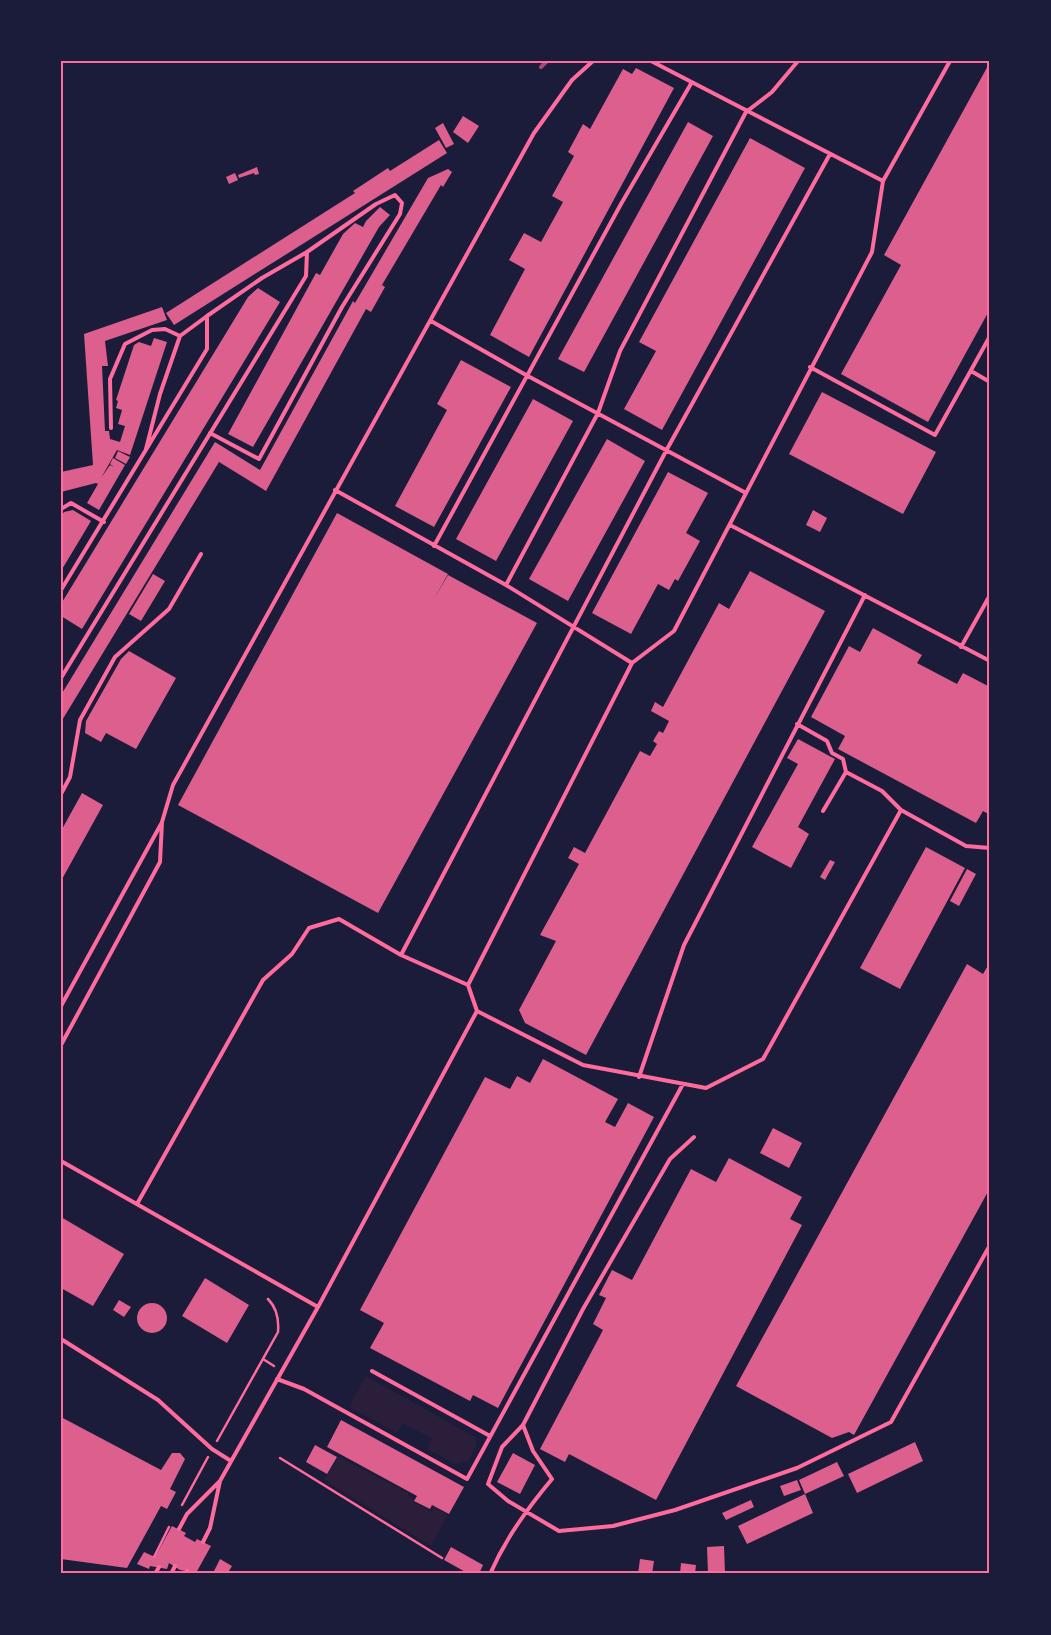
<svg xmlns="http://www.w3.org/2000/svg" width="1051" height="1635" viewBox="0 0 1051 1635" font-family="'Work Sans',sans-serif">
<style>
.green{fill:#2a1e3b}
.building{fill:#dd5f8e}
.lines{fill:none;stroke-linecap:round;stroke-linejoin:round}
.path{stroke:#ff6b9d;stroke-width:2.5}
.service{stroke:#ff6b9d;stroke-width:4}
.rail{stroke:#a44b75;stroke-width:4}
.neatline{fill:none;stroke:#ff6b9d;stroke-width:2}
</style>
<rect width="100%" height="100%" fill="#1b1b3a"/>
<!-- green -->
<path class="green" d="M 366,1376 L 475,1437 L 477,1444 L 468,1461 L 455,1464 L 427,1449 L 432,1439 L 403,1423 L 397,1433 L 349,1407 Z
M 339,1457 L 408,1493 L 408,1496 L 414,1499 L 413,1502 L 432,1512 L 434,1507 L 448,1515 L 431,1546 L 324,1480 Z"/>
<!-- building -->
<path class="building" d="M 990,62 L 990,309 L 928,422 L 841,374 L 901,265 L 884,255 Z
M 636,68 L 674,88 L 529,357 L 490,335 L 525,269 L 509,260 L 524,233 L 541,242 L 563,202 L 552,196 L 574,156 L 568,152 L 583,124 L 590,129 L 623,69 L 632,74 Z
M 463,116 L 479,126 L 468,143 L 453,132 Z
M 688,122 L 713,136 L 584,372 L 558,359 Z
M 443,123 L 454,144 L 446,148 L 435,128 Z
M 750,138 L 805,168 L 662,430 L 624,409 L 656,351 L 639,342 Z
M 439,140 L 447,153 L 174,325 L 166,313 L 355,193 L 353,191 L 388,168 L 390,171 Z
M 257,167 L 259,174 L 255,175 L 254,173 L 239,178 L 238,175 Z
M 448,169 L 452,172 L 443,187 L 441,185 L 382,285 L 385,287 L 371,312 L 366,309 L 266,491 L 219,462 L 61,722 L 61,695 L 215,442 L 260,470 L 353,301 L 355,303 L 428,178 Z
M 235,173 L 238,180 L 229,184 L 226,177 Z
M 380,207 L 390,215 L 379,227 L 253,447 L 228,434 L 316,273 L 320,275 L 343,234 L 355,223 L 363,227 L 366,221 Z
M 258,288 L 280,302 L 82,629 L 61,616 L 61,604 L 248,297 Z
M 162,307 L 167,320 L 105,341 L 108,366 L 102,366 L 105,431 L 109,431 L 110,439 L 120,442 L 125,426 L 118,424 L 122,410 L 116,408 L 118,401 L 116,400 L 134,345 L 139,342 L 151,346 L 154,338 L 167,342 L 130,455 L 117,450 L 101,478 L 110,465 L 114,467 L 110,464 L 113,458 L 125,465 L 99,510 L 87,503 L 98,484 L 96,483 L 61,492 L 61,472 L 93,465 L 84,334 Z
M 461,360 L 511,387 L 434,527 L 395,506 L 447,410 L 437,404 Z
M 822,392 L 936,452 L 903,514 L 789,454 Z
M 533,399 L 573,421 L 496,561 L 456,539 Z
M 607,439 L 645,461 L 568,601 L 529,579 Z
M 118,451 L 130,457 L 126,464 L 115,458 Z
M 668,472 L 708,493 L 686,533 L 700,541 L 678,581 L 675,579 L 669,590 L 658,584 L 631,634 L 592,613 Z
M 73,510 L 91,521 L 61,571 L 61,517 L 64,512 Z
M 813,510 L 827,518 L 820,532 L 806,525 Z
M 337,513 L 448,574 L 434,599 L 448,575 L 537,623 L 378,913 L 178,805 Z
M 750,571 L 825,611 L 586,1055 L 525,1023 L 519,1010 L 556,941 L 540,935 L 579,864 L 568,858 L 574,847 L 585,853 L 640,751 L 650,756 L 657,744 L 653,741 L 659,731 L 663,733 L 669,721 L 651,711 L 655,702 L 663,707 L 719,603 L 729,609 Z
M 153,574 L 165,581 L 141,621 L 129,614 Z
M 873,628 L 922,655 L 917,663 L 957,684 L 963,673 L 990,687 L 990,815 L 983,811 L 976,823 L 838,749 L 845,736 L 811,717 L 849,646 L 860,652 Z
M 129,651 L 176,678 L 136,749 L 106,733 L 101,742 L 85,733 L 86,721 L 121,659 Z
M 798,739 L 835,759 L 798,827 L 809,834 L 791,868 L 752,847 L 798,764 L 787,758 Z
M 82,793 L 103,805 L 61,881 L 61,831 Z
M 926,847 L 965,868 L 900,989 L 860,968 Z
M 830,860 L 835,862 L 825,880 L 820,877 Z
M 967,869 L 976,874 L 959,906 L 950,901 Z
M 990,962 L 990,1188 L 854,1435 L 849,1432 L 832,1438 L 736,1386 L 967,964 L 983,974 Z
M 543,1059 L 618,1099 L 605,1122 L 615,1127 L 628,1103 L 654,1117 L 498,1408 L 473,1395 L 470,1401 L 370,1348 L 384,1323 L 360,1310 L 485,1077 L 510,1089 L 517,1076 L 530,1083 Z
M 773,1128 L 802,1143 L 789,1168 L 760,1153 Z
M 729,1158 L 802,1197 L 790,1219 L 802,1225 L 656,1500 L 569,1454 L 565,1462 L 540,1449 L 603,1330 L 593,1324 L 606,1298 L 599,1295 L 612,1270 L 632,1280 L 691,1169 L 716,1182 Z
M 61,1217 L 124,1254 L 93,1306 L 61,1288 Z
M 205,1278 L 249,1305 L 227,1343 L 182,1316 Z
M 119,1300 L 131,1307 L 124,1317 L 113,1310 Z
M137 1318a15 15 0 1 1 30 0a15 15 0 1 1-30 0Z
M 61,1417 L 161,1470 L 172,1453 L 180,1453 L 185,1459 L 170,1489 L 176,1492 L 167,1509 L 161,1506 L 127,1568 L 61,1559 Z
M 341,1420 L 464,1487 L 449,1514 L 432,1505 L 430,1509 L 414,1501 L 417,1496 L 327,1447 Z
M 915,1442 L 923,1461 L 857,1493 L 848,1474 Z
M 315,1445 L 337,1457 L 327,1474 L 306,1462 Z
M 513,1453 L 535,1465 L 520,1494 L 497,1482 Z
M 837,1462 L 844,1476 L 805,1494 L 799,1480 Z
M 797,1480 L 801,1490 L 784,1496 L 780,1486 Z
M 805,1494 L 813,1513 L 747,1544 L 738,1526 Z
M 751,1500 L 754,1507 L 726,1520 L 722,1513 Z
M 172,1526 L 186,1533 L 184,1536 L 195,1542 L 197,1539 L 211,1546 L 196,1573 L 180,1570 L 169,1563 L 167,1569 L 150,1566 L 149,1569 L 137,1564 L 144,1552 L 155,1557 Z
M 724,1546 L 725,1574 L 708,1574 L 707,1547 Z
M 451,1547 L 483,1565 L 479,1574 L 469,1574 L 444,1560 Z
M 220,1559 L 232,1566 L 227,1574 L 214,1571 Z
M 640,1559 L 654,1561 L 652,1574 L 638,1574 Z
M 681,1563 L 696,1565 L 695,1574 L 680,1574 Z"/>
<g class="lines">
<!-- path -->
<path class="path" d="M 263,1359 L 274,1366
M 217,1441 L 278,1332 C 279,1320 277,1308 268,1299
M 280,1458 L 442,1558
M 182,1505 L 208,1457
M 154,1557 L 169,1527"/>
<!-- service -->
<path class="service" d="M 651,61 L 883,181 L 950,61
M 431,321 L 526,375 L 746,493
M 810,367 L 935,435 L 990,336
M 971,371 L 990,382
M 111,428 L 110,379 L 125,344 L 152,330 L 165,329 L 180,336
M 210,433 L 259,459 L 342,307 L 400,214 L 402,203 L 395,195 L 376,204 L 307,252
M 146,449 L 160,394 L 180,336 L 207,316
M 335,490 L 506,585 L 632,663
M 61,509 L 71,503 L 104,522
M 730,525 L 990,661
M 434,546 L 621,204 L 692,82
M 506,585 L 598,413 L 620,351 L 746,112 L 772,92 L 798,61
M 61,590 L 207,349 L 207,316 L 262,278 L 307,252 L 306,276 L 61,678
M 961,647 L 990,595
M 797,724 L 827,741 L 832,753 L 843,759 L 846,772
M 61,794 L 70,777 L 80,720 L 115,657 L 169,609 L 201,554
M 823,811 L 846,772 L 882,791 L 901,810
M 401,955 L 666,451 L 830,154
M 61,1006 L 161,824
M 477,1011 L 583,1065 L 706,1088 L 763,1059 L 901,810 L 966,846 L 990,848
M 61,1045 L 160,862 L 162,822 L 173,785 L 534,133 L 572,80 L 593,61
M 639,1077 L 684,945 L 865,595
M 694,1137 L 670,1159 L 583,1309 L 523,1425 L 502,1447 L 488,1484 L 508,1501 L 559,1531 L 613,1526 L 675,1510 L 797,1468 L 891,1422 L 990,1245
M 61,1161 L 318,1307
M 137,1204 L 263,980 L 292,954 L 309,928 L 339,919 L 401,955 L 468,985
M 61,1339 L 158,1400 L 212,1449 L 231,1461
M 372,1371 L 490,1436
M 277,1379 L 304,1389 L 467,1479 L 683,1084
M 179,1529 L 187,1514 L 220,1481
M 203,1542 L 210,1528 L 220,1481 L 318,1307 L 477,1011 L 468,985 L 632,663 L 674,631 L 872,252 L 883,181
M 155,1574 L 159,1567
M 171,1574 L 175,1566
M 185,1574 L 187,1571
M 490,1574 C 506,1538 527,1509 552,1479 L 533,1451 L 523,1425"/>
<!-- rail -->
<path class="rail" d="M 541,67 L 547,61"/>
</g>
<!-- border -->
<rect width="1051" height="1635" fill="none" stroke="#1b1b3a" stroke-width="125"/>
<rect x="62" y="62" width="926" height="1510" class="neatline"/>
</svg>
